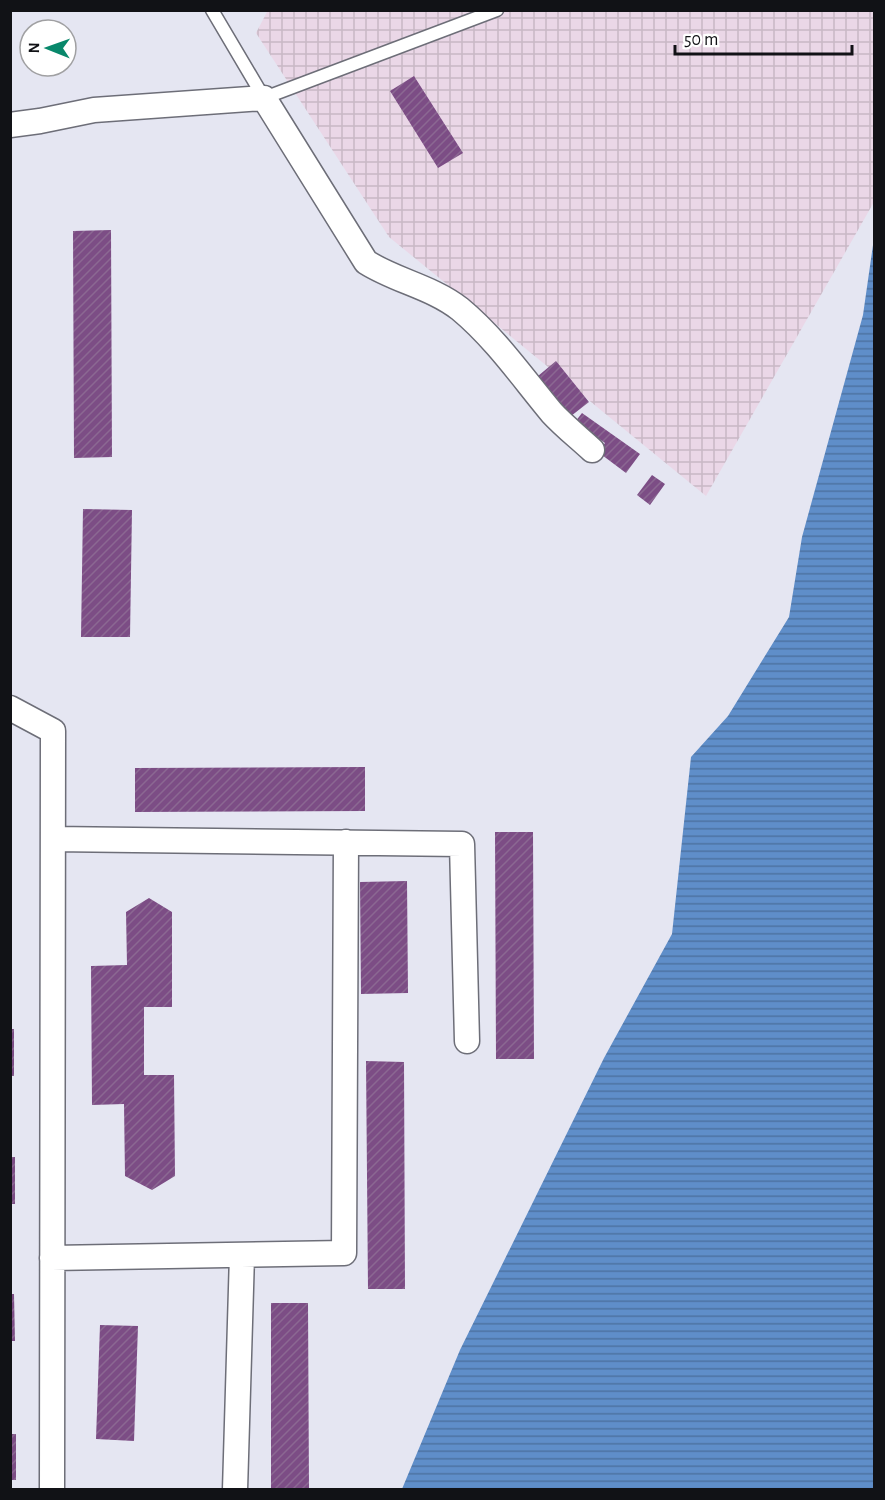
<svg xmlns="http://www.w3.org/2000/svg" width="885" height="1500" viewBox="0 0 885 1500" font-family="'Alegreya Sans',sans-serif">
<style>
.industrial{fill:url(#industrial-grid)}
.water{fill:url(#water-rules)}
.building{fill:url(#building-hatch)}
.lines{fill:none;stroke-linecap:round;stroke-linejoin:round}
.lane-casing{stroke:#6d6e78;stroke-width:15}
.street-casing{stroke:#6d6e78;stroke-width:27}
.lane{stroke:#fff;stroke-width:12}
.street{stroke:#fff;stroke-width:24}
</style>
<defs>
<pattern id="industrial-grid" width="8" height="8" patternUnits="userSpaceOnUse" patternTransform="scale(1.5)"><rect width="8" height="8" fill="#ead7e7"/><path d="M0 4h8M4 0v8" fill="none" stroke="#c8b8c5"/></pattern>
<pattern id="water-rules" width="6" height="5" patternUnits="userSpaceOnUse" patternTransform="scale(1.5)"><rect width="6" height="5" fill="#5f8ec9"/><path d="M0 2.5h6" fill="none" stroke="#4d73a2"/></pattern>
<pattern id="building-hatch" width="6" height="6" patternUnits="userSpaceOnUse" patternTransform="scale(1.5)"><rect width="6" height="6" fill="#7c4d85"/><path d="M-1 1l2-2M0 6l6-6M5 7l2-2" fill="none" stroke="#8b6892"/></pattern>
</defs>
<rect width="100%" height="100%" fill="#e5e6f2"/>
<!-- industrial -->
<path class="industrial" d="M 268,10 L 874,11 L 874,202 L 706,496 L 389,237 L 256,33 Z"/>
<!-- water -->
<path class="water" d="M 874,238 L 874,1489 L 402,1489 L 460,1350 L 604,1058 L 672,934 L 691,757 L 728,716 L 789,617 L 802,537 L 863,315 Z"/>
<!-- building -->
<path class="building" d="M 414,76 L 463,153 L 438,168 L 390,91 Z
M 111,230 L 112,457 L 74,458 L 73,231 Z
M 556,361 L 589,402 L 571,416 L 538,376 Z
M 582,413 L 640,454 L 626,473 L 598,452 L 605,443 L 575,422 Z
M 652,475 L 665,484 L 650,505 L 637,495 Z
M 83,509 L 132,510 L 130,637 L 81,637 Z
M 365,767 L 365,811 L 135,812 L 135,768 Z
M 495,832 L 533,832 L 534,1059 L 496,1059 Z
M 407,881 L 408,993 L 361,994 L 360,882 Z
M 149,898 L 172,912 L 172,1007 L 144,1007 L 144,1075 L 174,1075 L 175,1176 L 152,1190 L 125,1176 L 124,1104 L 92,1105 L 91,966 L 127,965 L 126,912 Z
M 10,1029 L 14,1029 L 14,1076 L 10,1076 Z
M 366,1061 L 404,1062 L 405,1289 L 368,1289 Z
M 10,1157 L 15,1157 L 15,1204 L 10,1204 Z
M 10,1294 L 14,1294 L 15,1341 L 10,1341 Z
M 271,1303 L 308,1303 L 309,1490 L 271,1490 Z
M 100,1325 L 138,1326 L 134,1441 L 96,1439 Z
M 10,1434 L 16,1434 L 16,1480 L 10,1480 Z"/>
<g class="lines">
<defs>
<path id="lane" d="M 212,10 L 264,98 L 497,10"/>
<path id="street" d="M 10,125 L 40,121 L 94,110 L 264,98 L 366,262 C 396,281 432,287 460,309 C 496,339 522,377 552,413 C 564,426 579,438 592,450
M 10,708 L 53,731 L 52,1490
M 53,839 L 462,844 L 467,1041
M 52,1258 L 344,1253 L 346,842
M 235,1490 L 242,1255"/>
</defs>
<!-- lane casing -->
<use href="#lane" class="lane-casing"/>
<!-- street casing -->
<use href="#street" class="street-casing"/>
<!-- lane -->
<use href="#lane" class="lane"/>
<!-- street -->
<use href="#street" class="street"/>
</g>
<!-- border -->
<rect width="885" height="1500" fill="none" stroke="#111216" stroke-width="24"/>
<!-- north arrow -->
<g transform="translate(48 48) rotate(271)"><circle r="28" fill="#ffffff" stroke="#a0a0a2" stroke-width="1.5"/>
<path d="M0-4.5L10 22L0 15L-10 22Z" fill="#08886b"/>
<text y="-9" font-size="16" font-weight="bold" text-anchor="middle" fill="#111216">N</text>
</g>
<!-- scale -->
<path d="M675 45v9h177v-9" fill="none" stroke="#111216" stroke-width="3"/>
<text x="684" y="45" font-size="18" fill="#111216" stroke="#ffffff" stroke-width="4.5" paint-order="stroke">50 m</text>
</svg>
